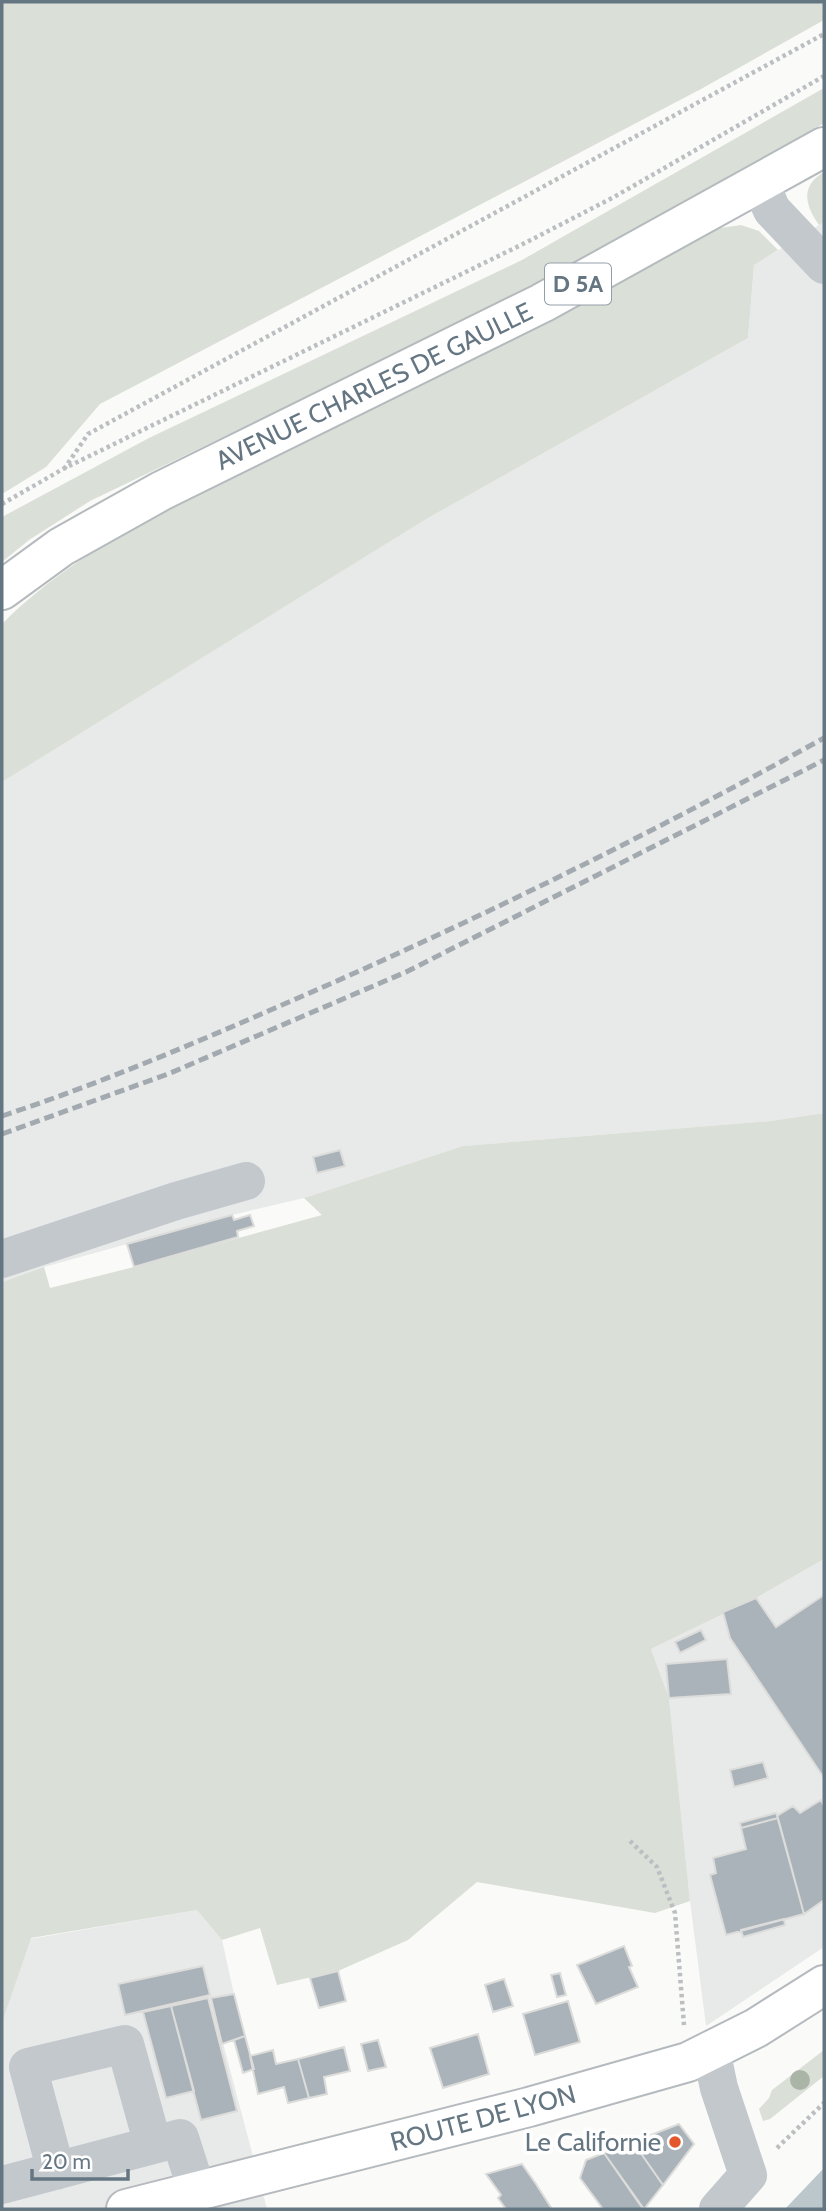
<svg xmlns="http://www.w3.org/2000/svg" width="826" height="2211" viewBox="0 0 826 2211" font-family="Cabin,sans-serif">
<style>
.built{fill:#e8e9e9}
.green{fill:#dadfd7}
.water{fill:#bbc7cb}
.building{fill:#aab3b9;stroke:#dcdcda;stroke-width:2}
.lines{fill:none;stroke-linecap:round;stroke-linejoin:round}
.major-casing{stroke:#b5babe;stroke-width:42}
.path{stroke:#bbbfc2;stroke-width:4.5;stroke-dasharray:3.5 3.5;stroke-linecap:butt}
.minor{stroke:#c3c8cc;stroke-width:38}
.major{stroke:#fff;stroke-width:38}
.rail{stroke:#a2aab0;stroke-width:5;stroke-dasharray:10 5;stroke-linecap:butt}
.tree{fill:#aab4a7}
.poi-dot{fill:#e4572e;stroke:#fff;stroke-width:2.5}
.labels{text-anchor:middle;stroke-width:7;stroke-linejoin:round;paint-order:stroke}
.shield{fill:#fff;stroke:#939fa8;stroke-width:2}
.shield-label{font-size:24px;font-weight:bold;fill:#657683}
.street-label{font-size:26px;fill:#657683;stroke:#fff}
.poi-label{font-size:26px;fill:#657683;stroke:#fff;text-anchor:end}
</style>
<rect width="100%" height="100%" fill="#fafaf8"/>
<!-- built -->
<path class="built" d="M 824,222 L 824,1113 L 771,1121 L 463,1146 L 304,1198 L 232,1215 L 44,1267 L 2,1282 L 2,782 L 428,518 L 748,338 L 754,265 Z
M 824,1559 L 824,1947 L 706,2026 L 690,1901 L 669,1698 L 651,1649 L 756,1598 Z
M 197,1910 L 222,1940 L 234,1994 L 211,1998 L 267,2209 L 2,2209 L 2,2023 L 30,1939 Z"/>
<!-- green -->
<path class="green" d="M 2,2 L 824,2 L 824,20 L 701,89 L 100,404 L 46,467 L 2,494 Z
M 824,88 L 824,123 L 779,151 L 556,277 L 90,501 L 29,540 L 2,562 L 2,517 L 149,438 L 522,260 Z
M 824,172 L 824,222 L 819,225 C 805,205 800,186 824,172 Z
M 741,225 L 759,231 L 778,250 L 754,265 L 748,338 L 428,518 L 2,782 L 2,624 C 85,540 209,489 314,436 C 450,368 585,299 720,228 Z
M 824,1113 L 824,1559 L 756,1598 L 651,1649 L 669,1698 L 690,1901 L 655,1913 L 477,1882 L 408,1940 L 338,1971 L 277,1985 L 260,1928 L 222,1940 L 197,1910 L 31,1938 L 2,2023 L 2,1282 L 44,1267 L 50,1288 L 134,1267 L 322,1215 L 304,1198 L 463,1146 L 771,1121 Z
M 824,2050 L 824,2076 L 770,2119 L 763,2121 L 759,2109 L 769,2098 L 772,2090 Z"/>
<!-- water -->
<path class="water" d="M 824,2168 L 824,2209 L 785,2209 Z"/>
<!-- building -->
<path class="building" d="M 340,1150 L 345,1166 L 317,1173 L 313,1157 Z
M 232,1215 L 234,1220 L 250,1215 L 254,1226 L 237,1231 L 238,1237 L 134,1267 L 127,1244 Z
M 824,1595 L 824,1778 L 730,1638 L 723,1612 L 756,1598 L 776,1627 Z
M 701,1630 L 706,1640 L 680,1653 L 675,1642 Z
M 727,1659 L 731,1694 L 669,1698 L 666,1664 Z
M 763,1762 L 768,1778 L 734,1787 L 730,1770 Z
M 821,1800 L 824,1806 L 824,1900 L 804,1914 L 777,1816 L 793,1806 L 800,1813 Z
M 776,1813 L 778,1818 L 741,1828 L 740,1823 Z
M 778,1818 L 804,1914 L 726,1935 L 710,1875 L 716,1873 L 713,1858 L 746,1849 L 741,1828 Z
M 784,1919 L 785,1925 L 743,1937 L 741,1930 Z
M 624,1946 L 632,1966 L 629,1967 L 638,1987 L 596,2004 L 577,1965 Z
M 203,1966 L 210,1995 L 125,2015 L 118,1984 Z
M 338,1971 L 346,2001 L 319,2008 L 310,1978 Z
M 560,1973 L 566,1995 L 557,1997 L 551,1975 Z
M 504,1979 L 513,2006 L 493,2012 L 485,1985 Z
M 234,1994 L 245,2036 L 222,2044 L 211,1998 Z
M 208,1998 L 237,2111 L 201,2120 L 171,2006 Z
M 568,2001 L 580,2042 L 535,2055 L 523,2014 Z
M 171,2006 L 194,2091 L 166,2098 L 143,2012 Z
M 478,2034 L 489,2074 L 443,2088 L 430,2048 Z
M 245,2036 L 254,2069 L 243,2073 L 234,2040 Z
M 378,2040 L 386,2067 L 368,2071 L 361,2044 Z
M 344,2047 L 350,2071 L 324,2077 L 327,2094 L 309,2098 L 298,2059 Z
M 273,2050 L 276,2064 L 298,2059 L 309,2098 L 288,2103 L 284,2087 L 258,2094 L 250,2056 Z
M 679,2124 L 694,2144 L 663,2185 L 633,2142 Z
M 633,2142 L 663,2185 L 644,2209 L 604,2153 Z
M 604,2153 L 643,2209 L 603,2209 L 580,2178 L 586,2160 Z
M 522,2164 L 536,2184 L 552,2209 L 506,2209 L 498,2198 L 501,2195 L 486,2174 Z"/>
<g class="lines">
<defs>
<path id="major" d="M 2,590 L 61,547 L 161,491 L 542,303 L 824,147
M 126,2209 L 529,2107 L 688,2062 L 756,2028 L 824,1985"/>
</defs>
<!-- major casing -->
<use href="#major" class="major-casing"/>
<!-- path -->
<path class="path" d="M 64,469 L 88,434 L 824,34
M 2,504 L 63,469 L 525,243 L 614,197 L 824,76
M 630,1841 L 657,1867 L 675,1913 L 684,2025
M 777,2148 L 824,2103"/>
<!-- minor -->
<path class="minor" d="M 760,184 L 772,210 L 824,265
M 2,1259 L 176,1201 L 246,1181
M 711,2050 L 719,2088 L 748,2175 L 718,2209
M 56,2171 L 28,2067 L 125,2044 L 153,2145
M 2,2185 L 180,2138 L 197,2191"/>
<!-- major -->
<use href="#major" class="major"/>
<!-- rail -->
<path class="rail" d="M 2,1116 C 111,1080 216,1034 321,988 C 493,912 660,829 824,738
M 2,1134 L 168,1074 L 406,972 L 824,760"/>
</g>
<!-- trees -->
<circle class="tree" cx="800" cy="2080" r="10"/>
<!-- markers -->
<circle class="poi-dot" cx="675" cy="2142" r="7"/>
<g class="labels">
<!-- shield labels -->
<rect class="shield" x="545" y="263.5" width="66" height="41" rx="5"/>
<g class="shield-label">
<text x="578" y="292">D 5A</text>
</g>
<!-- street labels -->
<g class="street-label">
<text transform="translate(374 386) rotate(-26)" y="9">AVENUE CHARLES DE GAULLE</text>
<text transform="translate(483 2118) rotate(-15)" y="9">ROUTE DE LYON</text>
</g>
<!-- poi labels -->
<g class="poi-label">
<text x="661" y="2151">Le Californie</text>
</g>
</g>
<!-- border -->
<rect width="826" height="2211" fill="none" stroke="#657683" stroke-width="7"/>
<!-- scale -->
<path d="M32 2169v10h96v-10" fill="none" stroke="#657683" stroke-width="3.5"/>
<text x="42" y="2169" font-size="21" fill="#657683" stroke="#ffffff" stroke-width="5" paint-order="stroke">20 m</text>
</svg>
